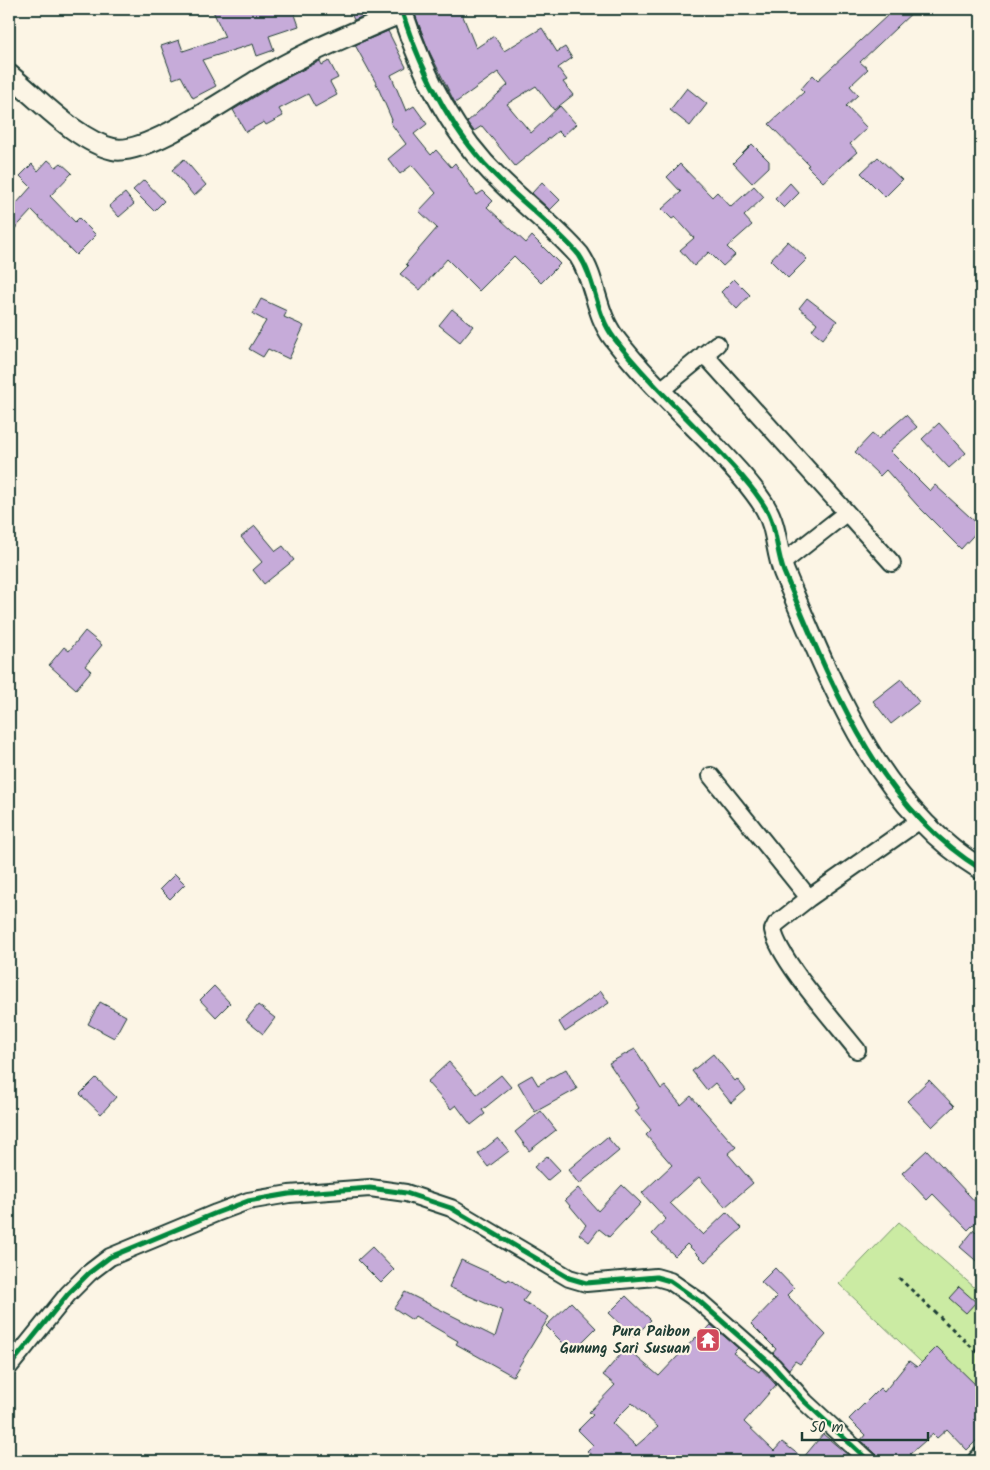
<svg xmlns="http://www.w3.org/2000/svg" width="990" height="1470" viewBox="0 0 990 1470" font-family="Kalam,sans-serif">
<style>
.green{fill:#cbeba3;stroke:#75946c}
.building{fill:#c6abd9;stroke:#1f3d34;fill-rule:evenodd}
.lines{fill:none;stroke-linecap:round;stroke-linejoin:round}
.minor-casing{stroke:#1f3d34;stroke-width:20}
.tertiary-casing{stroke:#1f3d34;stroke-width:24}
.path{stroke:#1f3d34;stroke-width:3;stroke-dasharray:4 4;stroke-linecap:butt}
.minor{stroke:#fcf5e5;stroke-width:16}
.tertiary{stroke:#fcf5e5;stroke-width:20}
.cycleway-casing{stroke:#fcf5e5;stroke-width:8}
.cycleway{stroke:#00873e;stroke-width:5}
.labels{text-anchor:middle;stroke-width:4.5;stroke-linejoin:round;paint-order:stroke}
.poi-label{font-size:15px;font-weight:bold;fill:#1f3d34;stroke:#fcf5e5;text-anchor:end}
</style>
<rect width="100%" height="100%" fill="#fcf5e5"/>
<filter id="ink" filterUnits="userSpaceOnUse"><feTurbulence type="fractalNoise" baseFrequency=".02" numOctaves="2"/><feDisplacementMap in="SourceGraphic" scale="10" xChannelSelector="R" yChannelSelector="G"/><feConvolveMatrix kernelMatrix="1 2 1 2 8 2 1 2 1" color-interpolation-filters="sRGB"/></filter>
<g filter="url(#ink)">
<!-- green -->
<path class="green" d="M 899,1222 L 981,1293 L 981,1419 L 839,1284 Z"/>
<!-- building -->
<path class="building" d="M 212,9 L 293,9 L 299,26 L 269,36 L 274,50 L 257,56 L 253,44 L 202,60 L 216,86 L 193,98 L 181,76 L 173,79 L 161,46 L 179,40 L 183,51 L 225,37 Z
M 349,9 L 374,9 L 375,11 L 354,20 Z
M 413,9 L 460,9 L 476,48 L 494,36 L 504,51 L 542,28 L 557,52 L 565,47 L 572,58 L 558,68 L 567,80 L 563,82 L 573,95 L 554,110 L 536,86 L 507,104 L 531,133 L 560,106 L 576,124 L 563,136 L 558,131 L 515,166 L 482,126 L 474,131 L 467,122 L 508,85 L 498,72 L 455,103 L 429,51 Z
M 882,9 L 916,9 L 860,62 L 868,69 L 850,86 L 858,95 L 846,106 L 867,128 L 850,144 L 857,152 L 823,182 L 807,166 L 809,165 L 769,124 L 804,92 L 801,89 L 813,75 L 818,80 L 888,15 Z
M 388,31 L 406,67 L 391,75 L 406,111 L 414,106 L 427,124 L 414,134 L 431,155 L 436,150 L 451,167 L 455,163 L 477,195 L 483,191 L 493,201 L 487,207 L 526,243 L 532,236 L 560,264 L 541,283 L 514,256 L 479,291 L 447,259 L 420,290 L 400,274 L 408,266 L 406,264 L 437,228 L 419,211 L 436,193 L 412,165 L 400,174 L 388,159 L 406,144 L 390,122 L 392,120 L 376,83 L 355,45 Z
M 320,61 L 322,65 L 329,61 L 338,78 L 330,82 L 337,95 L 315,107 L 308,94 L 279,109 L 283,116 L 266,125 L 264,122 L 246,132 L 233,110 L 279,82 Z
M 687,88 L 707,104 L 690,126 L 670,110 Z
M 752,144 L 769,161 L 769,167 L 752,183 L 733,163 Z
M 878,157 L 902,180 L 885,197 L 861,173 Z
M 184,159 L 206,185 L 194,196 L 172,170 Z
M 48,160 L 56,167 L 61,163 L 72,173 L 50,196 L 75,222 L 79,218 L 96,235 L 76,255 L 32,210 L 9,235 L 9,212 L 31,187 L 20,176 L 32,164 L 38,171 Z
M 680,164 L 712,197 L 717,192 L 731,207 L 754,186 L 764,197 L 744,216 L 752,225 L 727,247 L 735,255 L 723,266 L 709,252 L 694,266 L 680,250 L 694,238 L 675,217 L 672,219 L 662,209 L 681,192 L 667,177 Z
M 144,180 L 164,201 L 154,211 L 133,190 Z
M 542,182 L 560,200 L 550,210 L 532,193 Z
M 790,183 L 799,193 L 784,208 L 775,199 Z
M 125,193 L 134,204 L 119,217 L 109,206 Z
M 788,241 L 807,259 L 788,278 L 770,260 Z
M 734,279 L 750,295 L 737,309 L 721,292 Z
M 807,298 L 837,321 L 823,339 L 812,330 L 817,323 L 799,308 Z
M 261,299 L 287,311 L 284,317 L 304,326 L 289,359 L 268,349 L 263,357 L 249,349 L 266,321 L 253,314 Z
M 452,309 L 473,326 L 460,342 L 439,325 Z
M 906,415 L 917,427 L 890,451 L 930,491 L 935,485 L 981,527 L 961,549 L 917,505 L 886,470 L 880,476 L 855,452 L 872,434 L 878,439 Z
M 939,423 L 966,453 L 949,468 L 922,439 Z
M 255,526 L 276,551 L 283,546 L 294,560 L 264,584 L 253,570 L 262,562 L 241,537 Z
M 85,631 L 102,645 L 85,666 L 91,671 L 76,689 L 49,665 L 64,647 L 69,651 Z
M 901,679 L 919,702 L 891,724 L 873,701 Z
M 175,874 L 185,884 L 170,899 L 160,889 Z
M 214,986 L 230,1003 L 216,1017 L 200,1000 Z
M 601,991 L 609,1003 L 565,1032 L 559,1022 Z
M 100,1002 L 126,1016 L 114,1038 L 88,1024 Z
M 258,1005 L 275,1018 L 263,1034 L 246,1020 Z
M 635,1049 L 661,1089 L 665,1086 L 681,1105 L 691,1096 L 736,1147 L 728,1154 L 753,1183 L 725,1207 L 699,1177 L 670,1203 L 703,1235 L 727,1212 L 742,1228 L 705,1262 L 687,1244 L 675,1256 L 652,1234 L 666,1219 L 642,1193 L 672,1165 L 646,1135 L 651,1130 L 635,1111 L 639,1108 L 609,1063 Z
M 713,1054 L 735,1081 L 737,1079 L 746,1090 L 731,1103 L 715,1083 L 707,1090 L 692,1071 Z
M 449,1062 L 477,1094 L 501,1075 L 511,1087 L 482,1110 L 485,1114 L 471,1125 L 456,1105 L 451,1109 L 427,1082 Z
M 566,1069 L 577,1089 L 535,1112 L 518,1083 L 532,1075 L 538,1085 Z
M 96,1078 L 116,1097 L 101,1114 L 80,1094 Z
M 929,1080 L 954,1106 L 932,1127 L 907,1101 Z
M 541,1111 L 556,1130 L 529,1151 L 515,1132 Z
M 607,1137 L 619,1151 L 579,1184 L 568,1170 Z
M 498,1138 L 509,1151 L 488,1167 L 478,1154 Z
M 927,1150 L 981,1208 L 981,1217 L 968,1230 L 933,1194 L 927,1200 L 902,1173 Z
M 547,1156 L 560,1170 L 547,1181 L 534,1167 Z
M 622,1185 L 641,1203 L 609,1237 L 599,1229 L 589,1242 L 579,1234 L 586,1225 L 565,1200 L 578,1188 L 598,1211 Z
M 974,1230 L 981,1237 L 981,1265 L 960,1247 Z
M 372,1247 L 394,1270 L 381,1283 L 358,1260 Z
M 461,1260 L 507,1281 L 509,1279 L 529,1293 L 523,1301 L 549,1317 L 513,1376 L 456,1344 L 458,1341 L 415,1316 L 412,1320 L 394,1308 L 405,1292 L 495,1337 L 503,1311 L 449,1287 Z
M 775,1268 L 794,1288 L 787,1295 L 826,1335 L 800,1364 L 795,1361 L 789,1369 L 773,1353 L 776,1349 L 751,1324 L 777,1297 L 761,1282 Z
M 959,1287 L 976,1302 L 966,1313 L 949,1298 Z
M 626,1296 L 651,1320 L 634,1337 L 609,1313 Z
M 571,1302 L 596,1328 L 572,1352 L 546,1326 Z
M 711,1325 L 738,1348 L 733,1353 L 759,1372 L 761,1369 L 776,1385 L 744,1422 L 774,1451 L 782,1442 L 803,1458 L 823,1434 L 855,1461 L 598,1461 L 587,1451 L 593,1445 L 578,1430 L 593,1415 L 589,1412 L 615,1385 L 603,1375 L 626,1348 L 659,1376 L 696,1337 L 697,1338 ZM 632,1403 L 658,1427 L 636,1446 L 612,1423 Z
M 937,1347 L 981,1390 L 981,1436 L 967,1450 L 947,1429 L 937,1438 L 933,1434 L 910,1454 L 917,1461 L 879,1461 L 876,1454 L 861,1440 L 865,1435 L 849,1419 L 880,1388 L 884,1392 L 909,1361 L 917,1367 Z"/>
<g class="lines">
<defs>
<path id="minor" d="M 704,354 L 892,563
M 661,390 L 717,344
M 781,564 L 846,513
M 711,776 L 809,898
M 857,1050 C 836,1023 779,960 773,930 L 776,924 L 809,898 L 920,820
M 9,1367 L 68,1294 L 89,1273 L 110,1257 L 216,1213 L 248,1201 L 289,1194 L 370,1188 L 406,1193 L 451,1208 L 569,1278 L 586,1283 L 656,1277 L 670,1281 L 699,1301 L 773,1366 L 805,1402 L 869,1461"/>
<path id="tertiary" d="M 401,9 C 421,71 451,133 499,179 C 525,205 555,227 579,255 C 596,280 595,313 614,338 C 643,376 683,414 717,449 C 734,467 752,486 765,507 C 777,526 776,551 784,572 C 830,680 876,805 981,869
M 9,75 C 38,98 77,141 113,149 C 145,157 232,95 262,78 C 277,69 293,61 309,53 C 339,39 371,26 402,12
M 978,1461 L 981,1458"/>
</defs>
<!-- minor casing -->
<use href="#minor" class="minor-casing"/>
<!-- tertiary casing -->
<use href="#tertiary" class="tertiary-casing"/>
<!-- path -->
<path class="path" d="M 899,1278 L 981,1356"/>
<!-- minor -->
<use href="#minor" class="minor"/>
<!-- tertiary -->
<use href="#tertiary" class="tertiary"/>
<defs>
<path id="cycleway" d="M 401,9 C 421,71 451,133 499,179 C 525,205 555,227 579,255 C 596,280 595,313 614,338 C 643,376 683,414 717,449 C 734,467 752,486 765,507 C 777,526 776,551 784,572 C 830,680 876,805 981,869
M 9,1367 L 68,1294 L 89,1273 L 110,1257 L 216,1213 L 248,1201 L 289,1194 L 370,1188 L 406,1193 L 451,1208 L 569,1278 L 586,1283 L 656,1277 L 670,1281 L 699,1301 L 773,1366 L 805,1402 L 869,1461"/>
</defs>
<!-- cycleway casing -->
<use href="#cycleway" class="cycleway-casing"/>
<!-- cycleway -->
<use href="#cycleway" class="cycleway"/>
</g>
</g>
<!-- icons -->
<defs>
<symbol id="temple-square" viewBox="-11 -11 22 22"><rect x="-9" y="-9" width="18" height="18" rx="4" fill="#d1495b" stroke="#fcf5e5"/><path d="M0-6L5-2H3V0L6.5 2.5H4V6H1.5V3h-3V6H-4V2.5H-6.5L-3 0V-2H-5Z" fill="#fff"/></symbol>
</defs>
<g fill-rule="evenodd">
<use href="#temple-square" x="694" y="1326" width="28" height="28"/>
</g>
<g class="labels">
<!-- poi labels -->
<g class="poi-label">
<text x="690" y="1336">Pura Paibon<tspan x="690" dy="17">Gunung Sari Susuan</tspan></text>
</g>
</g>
<!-- margin -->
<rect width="990" height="1470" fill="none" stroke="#fcf5e5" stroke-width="30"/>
<rect x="15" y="15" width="960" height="1440" fill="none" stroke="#1f3d34" stroke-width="2" filter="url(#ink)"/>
<!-- scale -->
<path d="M802 1432v8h126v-8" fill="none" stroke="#1f3d34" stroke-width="2.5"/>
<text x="810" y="1432" font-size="15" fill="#1f3d34" stroke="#fcf5e5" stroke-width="4" paint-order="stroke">50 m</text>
</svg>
